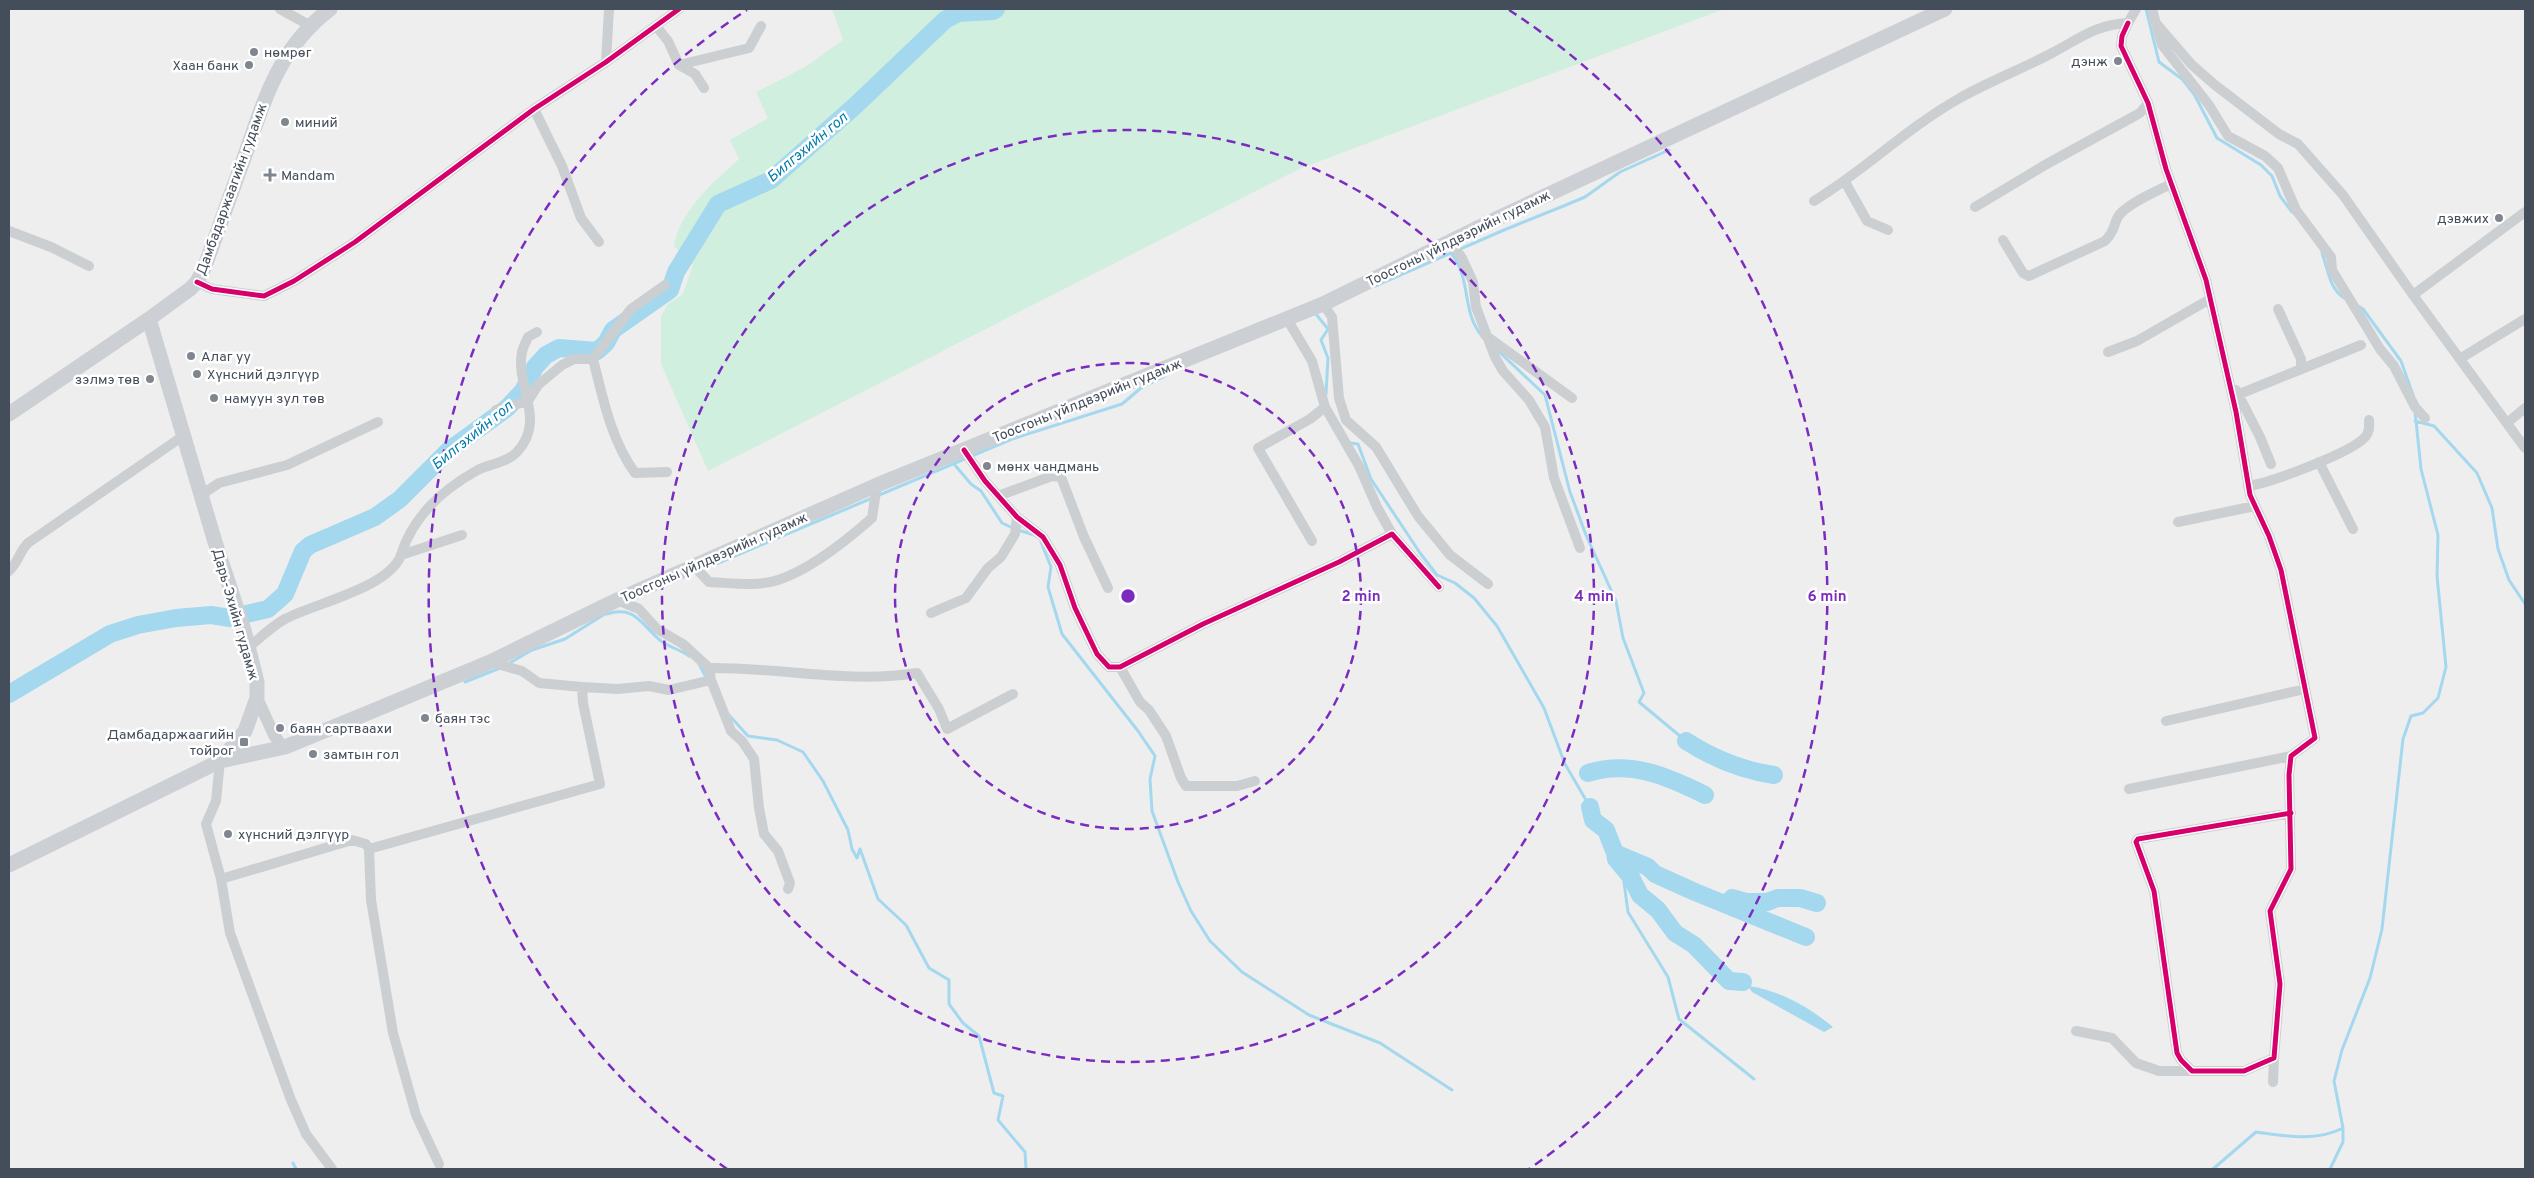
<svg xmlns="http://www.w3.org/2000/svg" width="2534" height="1178" viewBox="0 0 2534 1178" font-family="Overpass,sans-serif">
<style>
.green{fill:#d1efdf}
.water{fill:#a3d8ef}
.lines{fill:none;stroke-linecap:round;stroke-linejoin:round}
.stream{stroke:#a3d8ef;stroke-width:3}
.river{stroke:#a3d8ef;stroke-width:18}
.minor{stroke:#cccfd1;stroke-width:10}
.tertiary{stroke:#cccfd1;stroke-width:12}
.secondary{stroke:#cccfd3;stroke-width:15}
.cycleway-casing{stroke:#fff;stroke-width:8}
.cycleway{stroke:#d6006c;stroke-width:5}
.ring{fill:none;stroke:#7b2cbf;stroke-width:2.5;stroke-dasharray:9 6}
.poi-dot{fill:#80868e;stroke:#fff;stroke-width:2}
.labels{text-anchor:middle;stroke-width:5;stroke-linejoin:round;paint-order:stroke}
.poi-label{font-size:14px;fill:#444e5b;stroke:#fff;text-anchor:start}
.street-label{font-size:14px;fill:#444e5b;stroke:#fff}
.water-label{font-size:15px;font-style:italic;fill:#067bad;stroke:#fff}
.centre{fill:#7b2cbf;stroke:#fff;stroke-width:2.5}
.ring-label{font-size:15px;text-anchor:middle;font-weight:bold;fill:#7b2cbf;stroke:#fff;stroke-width:5;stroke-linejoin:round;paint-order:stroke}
</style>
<rect width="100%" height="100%" fill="#efeeee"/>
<!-- green -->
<path class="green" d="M 832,9 L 1724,9 L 1299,169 L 708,471 L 661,364 L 661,316 L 668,304 L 683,294 L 693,265 L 674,246 C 680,210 713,183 739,159 L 730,140 L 768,118 L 756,92 L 805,67 L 843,40 Z"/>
<!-- water -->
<path class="water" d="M 1748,986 C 1779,990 1809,1007 1833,1027 L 1824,1032 L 1752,992 Z"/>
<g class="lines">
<!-- stream -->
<path class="stream" d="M 2146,9 L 2159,62 L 2182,79 L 2194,94 L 2217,138 L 2261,165 L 2272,176 L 2280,196 L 2292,212
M 1451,253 C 1472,278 1461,314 1483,337
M 2322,253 C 2328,269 2329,288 2344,298
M 1375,286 L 1504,230 L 1566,205 L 1585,197 L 1620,172 L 1669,150
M 2358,306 L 2363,309 L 2401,361 L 2413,395
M 1315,313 L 1328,329 L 1321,340 L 1328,358 L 1326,394
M 1495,348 L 1545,395 L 1570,492 L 1586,535 L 1616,601 L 1623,638 L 1644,693 L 1639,702 L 1686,741
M 2415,421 L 2434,426 L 2477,473 L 2492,508 L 2498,549 L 2509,580 L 2525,604
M 1350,443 L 1358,444 L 1371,479 L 1420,553 L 1437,575 L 1455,583 L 1474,598 L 1497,626 L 1544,708 L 1565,764 L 1590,807
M 954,464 L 971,484 L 981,491 L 1002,523 L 1013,528
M 1018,530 L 1034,535
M 1041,542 L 1051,567 L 1048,587 L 1062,634 L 1138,731 L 1155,756 L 1150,779 L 1152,811 L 1178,882 L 1191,911 L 1210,941 L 1242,972 L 1309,1015 L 1380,1043 L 1452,1090
M 716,564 L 1012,439 L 1122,404 L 1141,388 L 1165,376
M 607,614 C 636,605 641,625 661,641 C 669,647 681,650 689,656
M 508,664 L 532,650 L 565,639 L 608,612
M 699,664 L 707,679
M 465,682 L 500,668
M 728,714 L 748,736 L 777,740 L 803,752 L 823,781 L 848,830 L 852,849 L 857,858 L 860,849 L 878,899 L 906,925 L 929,968 L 949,980 L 949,1004 L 963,1023 L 979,1036 L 994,1093 L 1003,1096 L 998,1120 L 1025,1152 L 1026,1169
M 1622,867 L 1628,912 L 1668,977 L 1679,1019 L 1754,1079
M 293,1163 L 296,1169
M 2213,1169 L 2256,1132 C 2285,1136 2316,1142 2343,1128
M 2330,1169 L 2343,1142 L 2343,1128 L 2334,1081 L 2342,1050 L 2370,978 L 2382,929 L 2403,739 L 2411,716 L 2423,713 L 2438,698 L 2446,667 L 2437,576 L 2438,535 L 2421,469 L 2415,411"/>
<!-- river -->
<path class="river" d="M 9,694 L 110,634 L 138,625 L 176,618 L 211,615 L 230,618 L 268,609 L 285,594 L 303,551 L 310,545 L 375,517 L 400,499 L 448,451 L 507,408 L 523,391 L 535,367 L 546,355 L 559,348 L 597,351 L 606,343 L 613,330 L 670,290 L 676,272 L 718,204 L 771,180 L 856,105 L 945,20 L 958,13 L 993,11 L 996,9
M 1686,741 C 1714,759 1741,770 1774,775
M 1588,773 C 1630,760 1667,776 1705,795
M 1590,807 L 1593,820 L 1606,830 L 1615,853 L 1648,867 L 1655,874 L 1695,892 L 1806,937
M 1615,853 L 1616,859 L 1631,877 L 1640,895 L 1658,910 L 1675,933 L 1694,945 L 1729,981 L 1743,982
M 1732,898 L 1746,902 L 1767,902 L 1778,898 L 1800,898 L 1817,903"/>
<!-- minor -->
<path class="minor" d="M 280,9 L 309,25
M 2152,9 L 2162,45 L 2209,105 L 2228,136 L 2265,156 L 2278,168 L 2296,210 L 2331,257 L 2332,270 L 2380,349 L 2394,366 L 2415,407 L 2425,418
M 2154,21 L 2192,65 L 2215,85 L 2279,134 L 2298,144 L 2343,195 L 2413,295 L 2525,448
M 2128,23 L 2122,36 L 2121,46 L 2148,103 L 2166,169 L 2206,280 L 2236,412 L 2250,495 L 2269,536 L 2281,570 L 2315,738 L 2291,756 L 2289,775 L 2291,869 L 2270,911 L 2280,984 L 2274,1058 L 2244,1071 L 2192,1071 L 2181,1060 L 2177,1053 L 2154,891 L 2136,842 L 2138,839 L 2291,813
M 656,26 L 668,41 L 679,65 L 695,74 L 704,88
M 606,62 L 609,9
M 679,65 L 749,48 L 761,26
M 534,109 L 562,166 L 581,218 L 599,242
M 1845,182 L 1867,221 L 1888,230
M 1814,201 C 1865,170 1908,127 1960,98 C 1990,81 2022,69 2052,53 C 2081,38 2094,25 2128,23 L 2136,9
M 1975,207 L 2045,165 L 2140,113 L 2148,103
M 9,231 L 51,247 L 89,266
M 2003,240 L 2023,273 L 2029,276 L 2105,241 C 2117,229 2113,222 2120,214 C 2131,202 2157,191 2171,184
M 1450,242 L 1462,258 L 1473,282 L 1476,307 L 1495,357 L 1503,371 L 1529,400 L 1545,427 L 1554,478 L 1580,548
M 197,282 L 212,289 L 264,296 L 294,281 L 355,242 L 534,109 L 606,62 L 679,9
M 2413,295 L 2525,212
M 1323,304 L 1332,317 L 1339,398 L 1346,420 L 1376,447 L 1418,516 L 1450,555 L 1488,584
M 2278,309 L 2301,359 L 2301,368
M 1287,319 L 1312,361 L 1325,407 L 1359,466 L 1377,507 L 1392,534
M 1485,335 L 1572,398
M 2108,352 L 2137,341 L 2210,299
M 2461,358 L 2525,319
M 593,359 C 603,398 611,440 635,473 L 667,472
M 2236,390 L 2260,437 L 2271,464
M 2237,395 L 2361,345
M 496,410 L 528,401 L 538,385 L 562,365 L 574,359 L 593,359 L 631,309 L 665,285
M 2507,423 L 2525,408
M 964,450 L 985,481 L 1017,517 L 1043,537 L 1060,565 L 1075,608 L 1097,654 L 1109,667 L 1120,667 L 1203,624 L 1339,562 L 1392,534 L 1439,587
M 2319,462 L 2353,529
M 2248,486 C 2270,483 2354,452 2366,436 C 2370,431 2369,426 2369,420
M 201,495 L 219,483 L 287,465 L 378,422
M 998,496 L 1052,476 L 1061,477 L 1084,537 L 1108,588
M 2178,522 L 2255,506
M 1312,541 L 1258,448 L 1310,419 L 1325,407
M 401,555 C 412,518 442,490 476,471 C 488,464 507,463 517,452 C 547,420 515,386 522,352 C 523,347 526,342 528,337 L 537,332
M 694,566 L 709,582 C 731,583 757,587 778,580 C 810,570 847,540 872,518 L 877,485
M 9,571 C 18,563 19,552 28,543 L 183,436
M 617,600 L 639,609 L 657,629 L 683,644 L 709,668 L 711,680 L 731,731 L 742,741 L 754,759 L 759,808 L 764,834 L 778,851 L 790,883 L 788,889
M 931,613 L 966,598 L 988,568 L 1001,557 L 1015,534 L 1017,517
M 248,648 C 260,638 272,626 285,619 C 315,603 389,588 401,555 L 462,535
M 1120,667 L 1140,702 L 1149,710 L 1166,736 L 1181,778 L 1186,786 L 1237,786 L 1255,781
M 709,668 C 778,667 848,684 917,673 L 939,709 L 947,729 L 1013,694
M 582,687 L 618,689 L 649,686 L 669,690 L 711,680
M 2166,721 L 2305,689
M 220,761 L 216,801 L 206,824 L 221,879 L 230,933 L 291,1100 L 306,1134 L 332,1169
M 2129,789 L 2291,756
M 369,849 L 600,784 L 583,703 L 582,687 L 539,683 L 522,671 L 491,662
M 221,879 L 352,840 L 366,844 L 369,849 L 371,900 L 393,1033 L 416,1115 L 439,1164
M 2076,1031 L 2112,1038 L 2136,1063 L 2159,1071 L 2192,1071
M 2273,1082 L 2274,1058"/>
<!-- tertiary -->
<path class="tertiary" d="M 257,698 L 274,735 L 283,748"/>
<!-- secondary -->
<path class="secondary" d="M 9,414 L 149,319 L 190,289 L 197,282 L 205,266 C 218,230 231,194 244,158 C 265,99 278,49 330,9
M 220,761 L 285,747 L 375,710 L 490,662 L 617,600 L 877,485 L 1323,304 L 1498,218 L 1945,9
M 9,865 L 220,761 L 245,731 L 257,698 L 257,682 L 244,630 L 215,542 L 149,319"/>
<defs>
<path id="cycleway" d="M 2128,23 L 2122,36 L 2121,46 L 2148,103 L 2166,169 L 2206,280 L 2236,412 L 2250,495 L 2269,536 L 2281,570 L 2315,738 L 2291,756 L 2289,775 L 2291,869 L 2270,911 L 2280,984 L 2274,1058 L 2244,1071 L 2192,1071 L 2181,1060 L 2177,1053 L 2154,891 L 2136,842 L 2138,839 L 2291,813
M 197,282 L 212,289 L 264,296 L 294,281 L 355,242 L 534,109 L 606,62 L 679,9
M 964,450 L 985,481 L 1017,517 L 1043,537 L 1060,565 L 1075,608 L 1097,654 L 1109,667 L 1120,667 L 1203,624 L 1339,562 L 1392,534 L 1439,587"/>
</defs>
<!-- cycleway casing -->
<use href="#cycleway" class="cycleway-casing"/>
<!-- cycleway -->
<use href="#cycleway" class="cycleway"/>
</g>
<!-- distance rings -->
<g class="ring">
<circle cx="1128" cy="596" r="233"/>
<circle cx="1128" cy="596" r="466"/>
<path d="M727 1169A699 699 0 0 1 747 10M1509 10A699 699 0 0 1 1529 1169"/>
</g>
<!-- markers -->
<g class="poi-dot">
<circle cx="254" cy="52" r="5"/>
<circle cx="2118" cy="61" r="5"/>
<circle cx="249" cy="65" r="5"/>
<circle cx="285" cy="122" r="5"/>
<path d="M267.5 167.5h5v5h5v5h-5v5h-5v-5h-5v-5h5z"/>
<circle cx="2499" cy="218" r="5"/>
<circle cx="191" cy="356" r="5"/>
<circle cx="197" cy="374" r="5"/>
<circle cx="150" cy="379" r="5"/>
<circle cx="214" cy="398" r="5"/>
<circle cx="987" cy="466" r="5"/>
<circle cx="425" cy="718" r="5"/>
<circle cx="280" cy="728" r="5"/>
<rect x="239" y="737" width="10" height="10" rx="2.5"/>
<circle cx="313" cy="754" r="5"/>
<circle cx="228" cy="834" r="5"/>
</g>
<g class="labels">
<!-- poi labels -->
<g class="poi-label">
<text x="264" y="57">нөмрөг</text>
<text x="2108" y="66" text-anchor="end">дэнж</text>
<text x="239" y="70" text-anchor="end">Хаан банк</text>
<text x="295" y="127">миний</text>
<text x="281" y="180">Mandam</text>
<text x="2489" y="223" text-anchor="end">дэвжих</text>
<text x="201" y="361">Алаг уу</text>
<text x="207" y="379">Хүнсний дэлгүүр</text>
<text x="140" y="384" text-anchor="end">зэлмэ төв</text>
<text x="224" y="403">намуун зул төв</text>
<text x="997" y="471">мөнх чандмань</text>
<text x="435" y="723">баян тэс</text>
<text x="290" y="733">баян сартваахи</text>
<text x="234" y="739" text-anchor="end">Дамбадаржаагийн<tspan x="234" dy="16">тойрог</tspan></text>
<text x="323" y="759">замтын гол</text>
<text x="238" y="839">хүнсний дэлгүүр</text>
</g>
<!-- street labels -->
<g class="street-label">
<text transform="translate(231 189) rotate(-70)" y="5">Дамбадаржаагийн гудамж</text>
<text transform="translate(1458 238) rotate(-26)" y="5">Тоосгоны үйлдвэрийн гудамж</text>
<text transform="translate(1087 400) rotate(-22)" y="5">Тоосгоны үйлдвэрийн гудамж</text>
<text transform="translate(714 557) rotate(-24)" y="5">Тоосгоны үйлдвэрийн гудамж</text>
<text transform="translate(236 614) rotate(74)" y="5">Дарь-Эхийн гудамж</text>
</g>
<!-- water labels -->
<g class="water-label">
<text transform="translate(807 147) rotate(-40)" y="5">Билгэхийн гол</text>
<text transform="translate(472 435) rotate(-39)" y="5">Билгэхийн гол</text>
</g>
</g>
<circle cx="1128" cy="596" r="8" class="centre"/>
<g class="ring-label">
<text x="1361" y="601">2 min</text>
<text x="1594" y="601">4 min</text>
<text x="1827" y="601">6 min</text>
</g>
<!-- border -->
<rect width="2534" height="1178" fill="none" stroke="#444e5b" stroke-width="20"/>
</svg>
